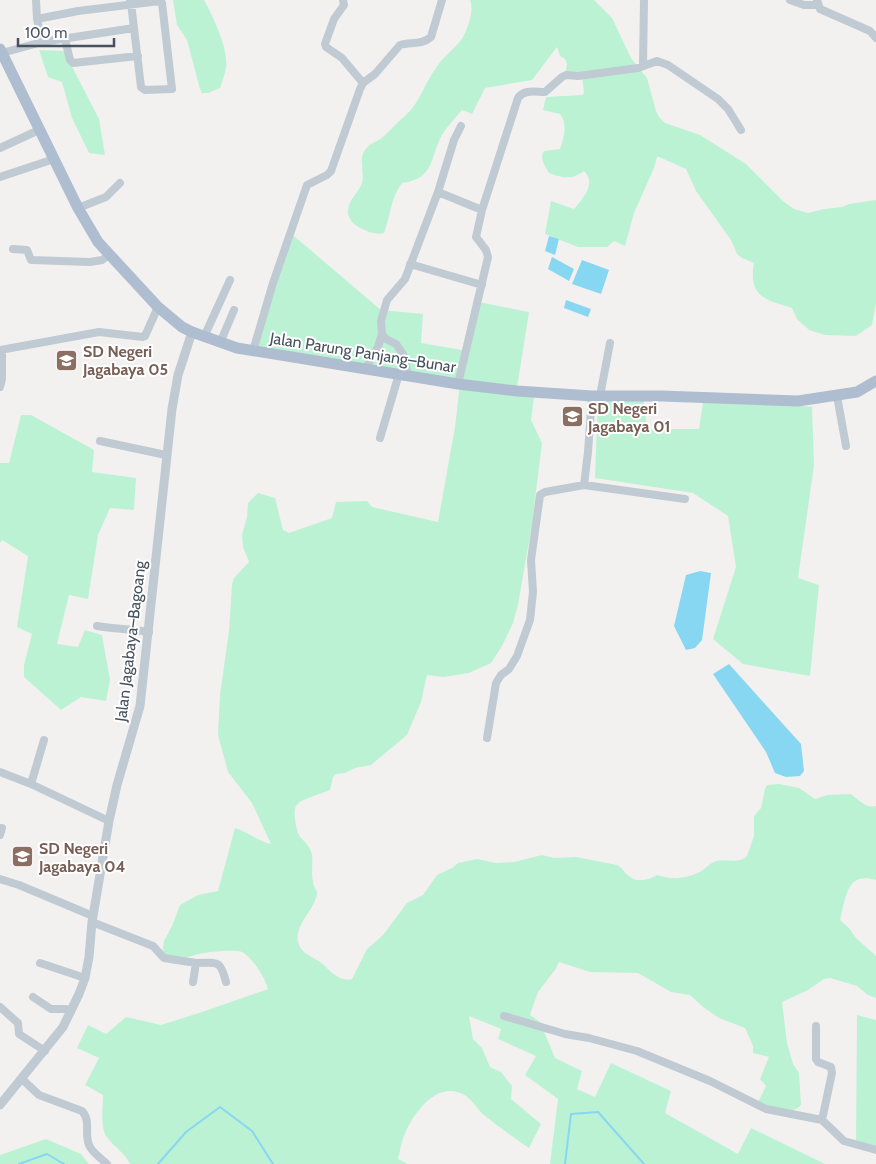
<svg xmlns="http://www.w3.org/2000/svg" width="876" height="1164" viewBox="0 0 876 1164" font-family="Cabin,sans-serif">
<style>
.green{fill:#bcf2d4}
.water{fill:#87d7f2}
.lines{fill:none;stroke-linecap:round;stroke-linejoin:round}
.stream{stroke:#87d7f2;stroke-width:2}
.minor{stroke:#c0cad3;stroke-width:8}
.tertiary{stroke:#c0cad3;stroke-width:9}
.primary{stroke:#aebed0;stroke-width:11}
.labels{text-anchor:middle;stroke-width:4;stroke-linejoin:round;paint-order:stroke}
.education-label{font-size:16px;font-weight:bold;fill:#785e54;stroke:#fff;text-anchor:start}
.street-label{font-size:16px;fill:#47525f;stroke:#fff}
</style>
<rect width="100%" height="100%" fill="#f3f0f0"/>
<!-- green -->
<path class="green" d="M 173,0 L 204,0 C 213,16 229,50 226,68 C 225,75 222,81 220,88 L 208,93 L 202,93 L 200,89 L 187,40 L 177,25 Z
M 470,0 L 594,0 L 612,18 L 631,58 L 647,78 L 656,111 L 659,117 L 665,123 L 700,135 L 746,164 L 783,201 L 794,209 L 808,213 L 824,209 L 842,207 L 849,204 L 876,200 L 876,303 L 872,325 L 856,336 L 825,335 L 809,330 L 797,319 L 792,308 C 765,300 748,296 754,263 L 742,258 L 737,254 L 731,240 L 696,191 L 686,169 L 659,157 L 657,157 L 654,168 L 634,213 L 625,246 L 614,241 L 607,247 L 578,247 L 545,234 L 551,201 L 574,209 C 583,198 597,184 584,171 C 582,172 580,174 577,175 C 569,180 557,176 549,173 C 545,166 539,158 544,151 L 560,149 C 564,138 568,124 560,114 L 543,110 L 546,97 L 582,95 L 584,93 L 582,76 L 565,76 L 567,64 L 565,59 L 560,56 L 557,47 L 532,80 L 485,88 L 472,114 L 462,110 C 455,118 447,127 442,135 C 429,158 436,178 402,183 C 390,199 391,215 384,233 C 376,236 359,229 353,223 C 350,219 347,215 348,210 C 349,199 359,192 362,183 C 365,171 358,160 365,150 C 369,143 377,142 383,137 C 391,130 397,122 405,116 C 420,103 426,80 438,65 C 446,53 459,47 465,33 C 469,24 474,10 470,0 Z
M 39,50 L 64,51 L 99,119 L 105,155 L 89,153 L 72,118 L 62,82 L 48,77 Z
M 294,236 L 381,310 L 423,314 L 421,343 L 468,351 L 479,302 L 529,312 L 516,394 L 534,397 L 531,420 L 542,443 L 532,524 L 518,605 L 513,623 L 502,646 L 491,663 L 469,673 L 443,677 L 427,675 L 421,702 L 407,735 L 371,765 L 355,768 L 345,773 L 336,774 L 333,777 L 330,790 C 322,794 299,799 296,806 C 293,812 296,827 298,833 C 301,841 310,843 312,855 C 313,863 311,873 313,881 C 313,885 316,889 317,892 C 317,908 294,924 298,942 C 301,956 319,958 326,967 C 332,974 343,982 352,979 L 367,949 L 383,935 L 407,903 L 423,895 L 437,875 L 452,868 L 458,863 L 477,859 L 496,863 L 514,862 L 542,855 L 554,858 L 576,857 L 617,865 C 623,868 624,873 629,876 C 637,883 649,880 657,875 C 672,880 685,879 700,872 C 705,869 710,863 716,861 C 727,858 738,865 747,856 L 754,836 L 754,816 L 761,808 L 765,789 L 767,785 L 779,784 L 799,788 L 815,799 L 827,795 L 851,794 C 858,799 866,809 876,806 L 876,880 C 846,871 846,898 840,920 L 849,928 L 856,938 L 876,956 L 876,998 L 868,995 L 857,986 L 830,978 L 824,979 L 808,990 L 782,1002 L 787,1043 L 793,1064 L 799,1073 L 801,1105 C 793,1116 769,1106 758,1102 L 766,1086 L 760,1079 L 769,1057 L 753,1053 L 753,1046 L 745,1028 L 719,1018 L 703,1007 L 690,995 L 671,992 L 638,973 L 590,972 L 559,962 L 555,970 L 538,992 L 530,1015 L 540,1022 L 555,1058 L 582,1071 L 577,1089 L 595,1097 L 611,1063 L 671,1091 L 665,1113 L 738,1154 L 751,1128 L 825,1164 L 550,1164 L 558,1099 L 525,1075 L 536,1056 L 498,1039 L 501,1029 L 469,1016 L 473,1039 L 482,1048 L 490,1067 L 501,1072 L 512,1086 L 511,1099 L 541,1124 L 529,1148 C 514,1138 499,1127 485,1116 C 478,1110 474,1102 466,1096 C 438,1078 413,1113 404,1136 C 401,1143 400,1151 398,1159 L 408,1164 L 130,1164 C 124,1152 113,1146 106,1136 C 100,1125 103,1107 103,1095 L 85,1085 L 99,1058 L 77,1048 L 88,1025 L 106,1034 L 126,1017 L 161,1025 L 202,1012 L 268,989 C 265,978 253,958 242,952 C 236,949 207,952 199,954 C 186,957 179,962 165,957 L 163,948 L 164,941 L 172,926 L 180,905 L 198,895 L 218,891 L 235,828 C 248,832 258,841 271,844 L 252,803 L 228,772 L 218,735 L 220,695 L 229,631 L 232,584 L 234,578 L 249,562 L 243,547 L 242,535 L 247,517 L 248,503 L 258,493 L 275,498 L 283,530 L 289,533 L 332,518 L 336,502 L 367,501 L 372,507 L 438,522 L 455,427 L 460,384 L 255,352 L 286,247 Z
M 643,393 L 647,429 L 699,429 L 704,396 L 812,407 L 814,465 L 798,578 L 819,585 L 810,676 L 743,664 L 713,639 L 736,567 L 728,516 L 693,493 L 595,478 L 598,395 Z
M 21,415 L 31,415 L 94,450 L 92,472 L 136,478 L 134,510 L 110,508 L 98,535 L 88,599 L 69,595 L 57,644 L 78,647 L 85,630 L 102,635 L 110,680 L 106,701 L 81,697 L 61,710 L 24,677 L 24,665 L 32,634 L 17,627 L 28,556 L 2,540 L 0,543 L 0,463 L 9,463 Z
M 857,1015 L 876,1020 L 876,1147 L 856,1142 Z
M 46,1139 L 81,1154 L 89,1164 L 0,1164 L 0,1155 Z"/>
<!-- water -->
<path class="water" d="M 549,236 L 559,239 L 555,255 L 545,251 Z
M 552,257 L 574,269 L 569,281 L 548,269 Z
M 582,260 L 609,270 L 601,294 L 572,284 Z
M 566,300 L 591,309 L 588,317 L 564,308 Z
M 700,571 L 711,573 L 702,640 L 695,648 L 686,650 L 674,626 L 686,575 Z
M 729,664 L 801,744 L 804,771 L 800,776 L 786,777 L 775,773 L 766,752 L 713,674 Z"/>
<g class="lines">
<!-- stream -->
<path class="stream" d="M 19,1164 L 47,1154 L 64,1164
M 158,1164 L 186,1132 L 220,1107 L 252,1131 L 273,1164
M 565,1164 L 571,1114 L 598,1112 L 644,1164"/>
<!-- minor -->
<path class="minor" d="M 36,0 L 37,19 L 42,42
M 343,0 L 344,5 L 334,19 L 325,44 L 326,47 L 342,58 L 363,83
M 790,0 L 804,5 L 817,5
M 817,0 L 820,9 L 870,31 L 876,38
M 37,19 L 78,11 L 160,1 L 162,3 L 172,89 L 145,90 L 141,87 L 131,3 L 130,0
M 65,39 L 70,60 L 73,63 L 138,56
M 2,53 L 42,42 L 134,28
M 643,66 L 644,0
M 0,148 L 39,130
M 0,177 L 54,159
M 438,192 L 482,210
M 78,208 L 106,197 L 120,183
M 13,249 L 27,250 L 31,260 L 90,262 L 102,260 L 109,255
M 410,264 L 482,285
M 204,337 L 230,280
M 220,343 L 234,310
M 0,350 L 99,332 L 143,337 L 145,336 L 158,307
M 253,351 L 273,283 L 307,185 L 327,175 L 331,171 L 360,89 L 363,83 L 375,74 L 400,45 C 411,42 422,45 431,37 L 442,0
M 365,369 L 378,347 L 382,334
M 408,376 L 403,354 L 396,344 L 386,339 L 382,334 L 381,321 L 387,300 L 405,279 L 438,192 L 454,140 L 461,126
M 458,384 L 488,257 L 486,250 L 476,237 L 482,210 L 518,98 C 524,89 535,92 545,92 L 562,77 L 566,75 L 578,76 L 638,68 L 657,61 L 668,65 L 718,99 L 728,109 L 741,130
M 0,387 L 2,379 L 2,350
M 600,396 L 610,343
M 837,396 L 846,446
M 380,438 L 399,374
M 100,441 L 166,455
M 584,485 L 588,452 L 592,396
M 97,626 C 115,629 131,629 149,632
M 487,738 L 496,683 L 501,675 L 509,669 L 517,656 L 530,620 L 533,592 L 531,560 L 540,495 L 545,492 L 584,485 L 685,499
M 0,772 L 31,784 L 109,821
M 31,784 L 44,740
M 0,835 L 2,828
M 0,879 L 19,885 L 93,916
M 92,922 L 153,946 L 164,958 L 196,963 L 193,982
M 40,963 L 85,978
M 196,963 C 218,963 220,959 226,982
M 33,997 L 51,1009 L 66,1009 L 71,1011
M 0,1007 L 18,1023 L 19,1034 L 45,1051
M 504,1016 L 565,1034 L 589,1038 L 637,1051 L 710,1081 L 766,1109 L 822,1120 L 844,1141 L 876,1150
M 816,1026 L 816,1059 L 818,1062 L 831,1067 L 832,1073 L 822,1120
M 22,1079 L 39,1095 L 82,1111 C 92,1122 83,1135 90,1147 C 93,1153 102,1159 107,1164"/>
<!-- tertiary -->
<path class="tertiary" d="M 0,1105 L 63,1027 L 79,994 L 85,978 L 89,957 L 92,922 L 109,821 L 117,785 L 140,706 L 172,409 L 178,375 L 192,332"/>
<!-- primary -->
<path class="primary" d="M 0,49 L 78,208 L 98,242 L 158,307 L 182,327 L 192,332 L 237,348 L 458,384 L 517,391 L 592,396 L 662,396 L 798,401 L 857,392 L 876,381"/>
</g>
<!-- icons -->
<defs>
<symbol id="school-square" viewBox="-11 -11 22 22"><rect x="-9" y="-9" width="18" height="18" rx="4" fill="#8d6e63" stroke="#fff"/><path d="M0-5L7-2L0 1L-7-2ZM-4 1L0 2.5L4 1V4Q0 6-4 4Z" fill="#fff"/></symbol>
</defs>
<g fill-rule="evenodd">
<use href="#school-square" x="54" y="348" width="25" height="25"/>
<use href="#school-square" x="560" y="404" width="25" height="25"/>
<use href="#school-square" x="10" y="844" width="25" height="25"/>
</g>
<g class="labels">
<!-- education labels -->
<g class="education-label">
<text x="83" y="357">SD Negeri<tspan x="83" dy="18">Jagabaya 05</tspan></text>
<text x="588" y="414">SD Negeri<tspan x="588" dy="18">Jagabaya 01</tspan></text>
<text x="39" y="854">SD Negeri<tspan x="39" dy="18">Jagabaya 04</tspan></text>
</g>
<!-- street labels -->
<g class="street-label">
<text transform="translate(363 352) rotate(9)" y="6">Jalan Parung Panjang–Bunar</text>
<text transform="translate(130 641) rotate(-83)" y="6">Jalan Jagabaya–Bagoang</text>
</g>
</g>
<!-- scale -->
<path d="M18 38v8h96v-8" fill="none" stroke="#47525f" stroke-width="2.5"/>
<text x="25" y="38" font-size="15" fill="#47525f" stroke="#ffffff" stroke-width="4" paint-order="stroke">100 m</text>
</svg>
